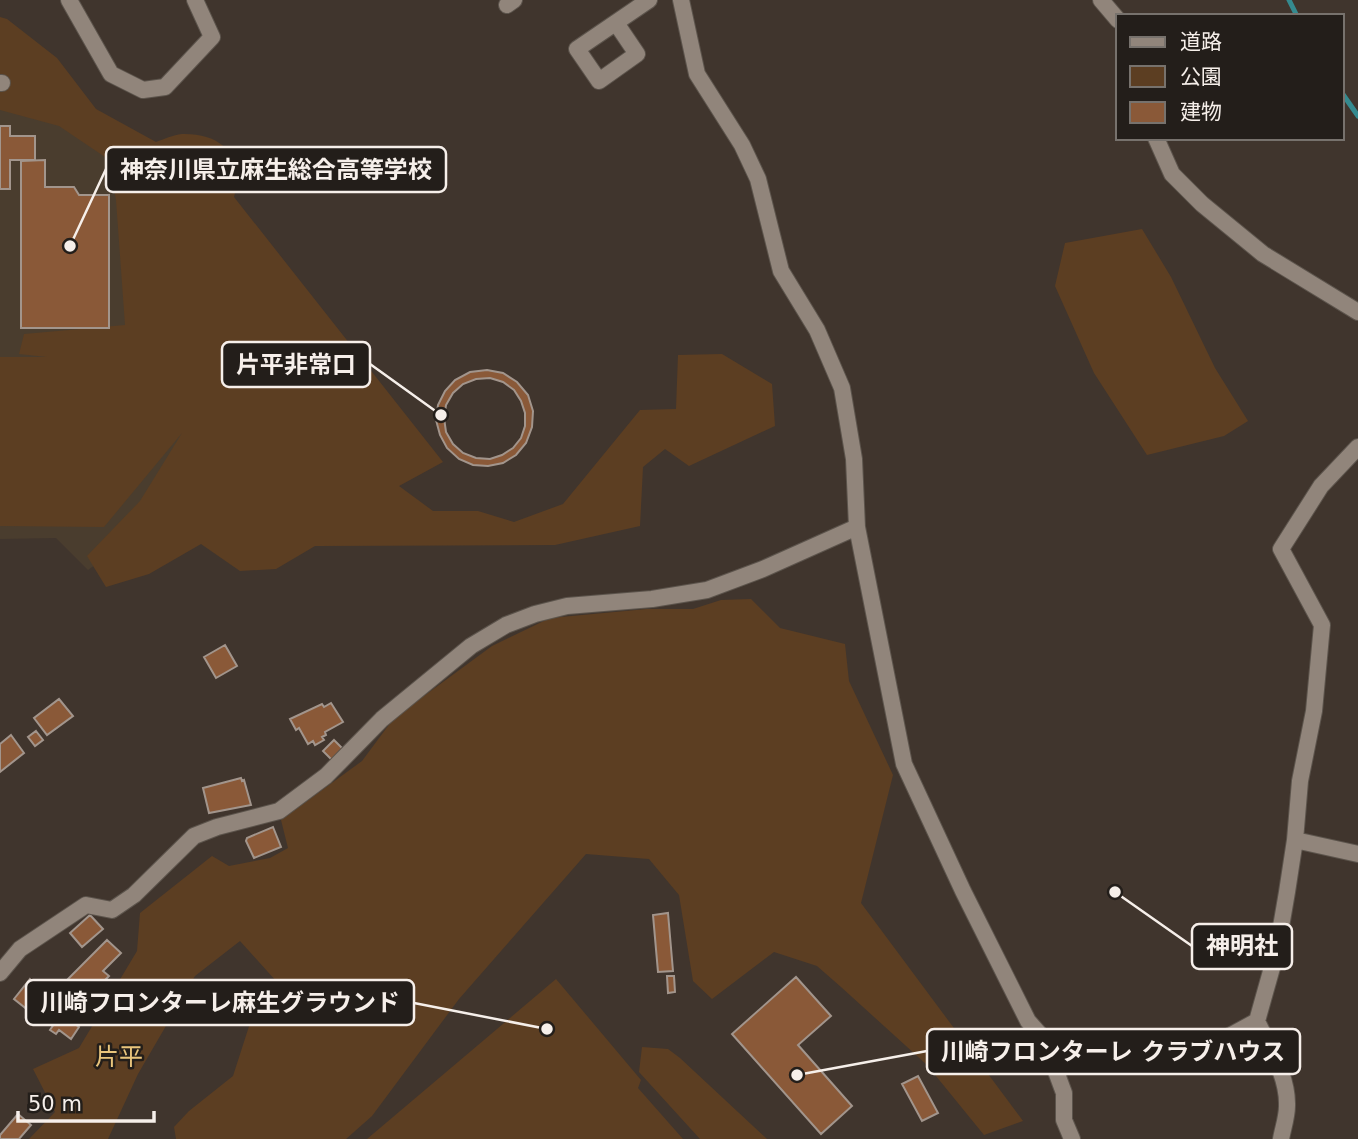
<svg xmlns="http://www.w3.org/2000/svg" width="1358" height="1139" viewBox="0 0 1358 1139" font-family="'DejaVu Sans','Noto Sans JP',sans-serif">
<style>
.education{fill:#4a3d2e}
.green{fill:#5c3e22}
.lines{fill:none;stroke-linecap:round;stroke-linejoin:round}
.stream{stroke:#358a8f;stroke-width:5}
.building{fill:#8a5938;stroke:#a2958c;stroke-width:2;fill-rule:evenodd}
.minor-casing{stroke:#5c544c;stroke-width:18}
.minor{stroke:#91857b;stroke-width:16}
.labels{text-anchor:middle;stroke-width:5;stroke-linejoin:round;paint-order:stroke}
.neighbourhood-label{font-size:24px;fill:#e9c57c;stroke:#231e1a}
.leader{fill:none;stroke:#f6efea;stroke-width:2.5}
.callout-dot{fill:#f6efea;stroke:#231e1a;stroke-width:2.5}
.callout{fill:#231e1a;stroke:#f6efea;stroke-width:2.5}
.callout-label{font-size:24px;text-anchor:middle;font-weight:bold;fill:#f6efea}
</style>
<rect width="100%" height="100%" fill="#40352d"/>
<!-- education -->
<path class="education" d="M 0,105 L 100,113 L 227,404 L 122,545 L 88,570 L 56,538 L 0,539 Z"/>
<!-- green -->
<path class="green" d="M 0,17 L 7,19 L 57,58 L 96,109 L 156,142 C 164,139 173,135 182,134 C 223,133 245,157 234,197 L 443,462 L 399,486 L 433,511 L 478,511 L 514,522 L 563,504 L 640,410 L 676,409 L 678,355 L 722,354 L 772,384 L 775,426 L 689,466 L 665,449 L 643,467 L 640,526 L 555,545 L 315,546 L 276,569 L 240,571 L 201,544 L 149,574 L 106,587 L 87,556 L 140,501 L 182,433 L 104,527 L 0,526 L 0,357 L 47,357 L 19,354 L 24,334 L 125,325 L 116,200 L 108,159 L 59,126 L 0,110 Z
M 1142,229 L 1171,277 L 1215,368 L 1248,421 L 1224,436 L 1147,455 L 1094,373 L 1055,286 L 1065,243 Z
M 751,599 L 780,628 L 845,644 L 849,681 L 893,775 L 861,903 L 1023,1121 L 984,1135 L 927,1065 L 841,987 L 817,966 L 774,952 L 712,999 L 693,981 L 679,895 L 649,859 L 586,854 L 459,999 L 372,1116 L 346,1139 L 176,1139 L 174,1127 L 189,1111 L 233,1076 L 252,1017 L 277,982 L 240,941 L 195,976 L 138,1074 L 108,1139 L 29,1139 L 55,1112 L 33,1069 L 79,1048 L 137,951 L 140,913 L 212,856 L 229,866 L 270,858 L 288,848 L 281,820 L 362,761 L 394,718 L 492,646 L 550,618 L 647,609 L 693,609 L 721,600 Z
M 556,979 L 641,1080 L 638,1088 L 683,1139 L 367,1139 Z
M 642,1047 L 668,1049 L 680,1058 L 767,1139 L 700,1139 L 639,1072 Z"/>
<g class="lines">
<!-- stream -->
<path class="stream" d="M 1289,0 L 1297,16
M 1342,93 L 1358,116"/>
</g>
<!-- building -->
<path class="building" d="M 0,126 L 10,126 L 10,136 L 35,136 L 35,160 L 10,160 L 10,189 L 0,189 Z
M 45,160 L 45,187 L 74,187 L 79,195 L 109,195 L 109,328 L 21,328 L 21,161 Z
M 487,370 L 503,373 L 517,382 L 528,395 L 533,411 L 532,427 L 526,443 L 516,455 L 503,463 L 488,466 L 473,465 L 459,459 L 447,448 L 440,435 L 436,420 L 438,405 L 445,391 L 455,380 L 470,372 ZM 490,378 L 503,382 L 514,390 L 521,401 L 525,413 L 525,426 L 521,438 L 513,448 L 502,455 L 490,459 L 476,458 L 463,453 L 453,444 L 446,432 L 444,418 L 446,405 L 453,393 L 463,384 L 476,379 Z
M 225,645 L 237,666 L 216,678 L 204,657 Z
M 59,699 L 73,716 L 47,735 L 34,718 Z
M 331,703 L 343,722 L 325,732 L 326,735 L 322,737 L 324,740 L 315,745 L 313,741 L 308,744 L 299,728 L 296,730 L 290,719 L 322,704 L 324,707 Z
M 36,731 L 43,740 L 35,746 L 28,737 Z
M 11,735 L 24,753 L 0,772 L 0,744 Z
M 334,740 L 343,749 L 332,760 L 323,751 Z
M 241,778 L 242,781 L 244,780 L 251,805 L 209,813 L 203,788 Z
M 273,827 L 281,847 L 254,858 L 246,841 L 247,838 Z
M 668,913 L 673,971 L 658,972 L 653,915 Z
M 90,915 L 103,929 L 82,947 L 70,933 Z
M 107,940 L 121,953 L 103,971 L 109,976 L 81,1004 L 62,985 Z
M 667,976 L 674,976 L 675,992 L 668,993 Z
M 796,977 L 831,1016 L 798,1045 L 852,1106 L 821,1134 L 732,1034 Z
M 30,979 L 49,994 L 33,1014 L 14,999 Z
M 57,1011 L 79,1027 L 71,1039 L 59,1030 L 56,1034 L 50,1030 L 54,1024 L 50,1021 Z
M 918,1076 L 938,1113 L 922,1121 L 902,1084 Z
M 18,1114 L 31,1125 L 19,1139 L 0,1139 L 0,1135 Z"/>
<g class="lines">
<defs>
<path id="minor" d="M 69,0 L 111,74 L 143,90 L 165,87 L 212,37 L 195,0
M 681,0 L 697,74 L 742,145 L 758,179 L 781,271 L 817,330 L 842,388 L 854,459 L 857,527 L 904,764 L 963,891 L 1028,1021 L 1044,1039 L 1064,1093 L 1064,1120 L 1072,1139
M 1101,0 L 1118,20
M 507,5 L 514,0
M 616,23 L 637,54 L 599,81 L 577,49 L 649,0
M 0,83 L 2,83
M 1156,138 L 1172,174 L 1202,204 L 1263,254 L 1358,312
M 1295,840 L 1358,854
M 0,973 L 20,949 L 86,905 L 112,910 L 134,895 L 194,836 L 217,827 L 279,811 L 326,776 L 382,719 L 471,646 L 506,625 L 535,614 L 567,606 L 652,599 L 707,590 L 763,569 L 857,527
M 1257,1021 C 1269,1047 1288,1076 1287,1106 C 1287,1117 1283,1128 1281,1139
M 1178,1064 L 1257,1021 L 1277,950 L 1287,892 L 1295,840 L 1300,781 L 1314,711 L 1322,625 L 1281,549 L 1321,486 L 1358,447"/>
</defs>
<!-- minor casing -->
<use href="#minor" class="minor-casing"/>
<!-- minor -->
<use href="#minor" class="minor"/>
</g>
<g class="labels">
<!-- neighbourhood labels -->
<g class="neighbourhood-label">
<text x="119" y="1065">片平</text>
</g>
</g>
<!-- callouts -->
<path class="leader" d="M70 246L106 169M441 415L370 364M1115 892L1192 946M547 1029L414 1003M797 1075L927 1051"/>
<g class="callout-dot">
<circle cx="70" cy="246" r="7"/>
<circle cx="441" cy="415" r="7"/>
<circle cx="1115" cy="892" r="7"/>
<circle cx="547" cy="1029" r="7"/>
<circle cx="797" cy="1075" r="7"/>
</g>
<g class="callout">
<rect x="106" y="147" width="340" height="45" rx="7"/>
<rect x="222" y="342" width="148" height="45" rx="7"/>
<rect x="1192" y="924" width="100" height="45" rx="7"/>
<rect x="26" y="980" width="388" height="45" rx="7"/>
<rect x="927" y="1029" width="373" height="45" rx="7"/>
</g>
<g class="callout-label">
<text x="276" y="178">神奈川県立麻生総合高等学校</text>
<text x="296" y="373">片平非常口</text>
<text x="1242" y="954">神明社</text>
<text x="220" y="1011">川崎フロンターレ麻生グラウンド</text>
<text x="1113" y="1060">川崎フロンターレ クラブハウス</text>
</g>
<!-- legend -->
<rect x="1116" y="14" width="228" height="126" fill="#231e1a" stroke="#77726d" stroke-width="2"/>
<rect x="1130" y="37" width="35" height="10" fill="#91857b" stroke="#77726d" stroke-width="2"/>
<text x="1180" y="49" font-size="21" fill="#f6efea">道路</text>
<rect x="1130" y="66" width="35" height="21" fill="#5c3e22" stroke="#77726d" stroke-width="2"/>
<text x="1180" y="84" font-size="21" fill="#f6efea">公園</text>
<rect x="1130" y="102" width="35" height="21" fill="#8a5938" stroke="#77726d" stroke-width="2"/>
<text x="1180" y="119" font-size="21" fill="#f6efea">建物</text>
<!-- scale -->
<path d="M18 1111v10h136v-10" fill="none" stroke="#f6efea" stroke-width="3.5"/>
<text x="28" y="1111" font-size="21" fill="#f6efea" stroke="#231e1a" stroke-width="5" paint-order="stroke">50 m</text>
</svg>
